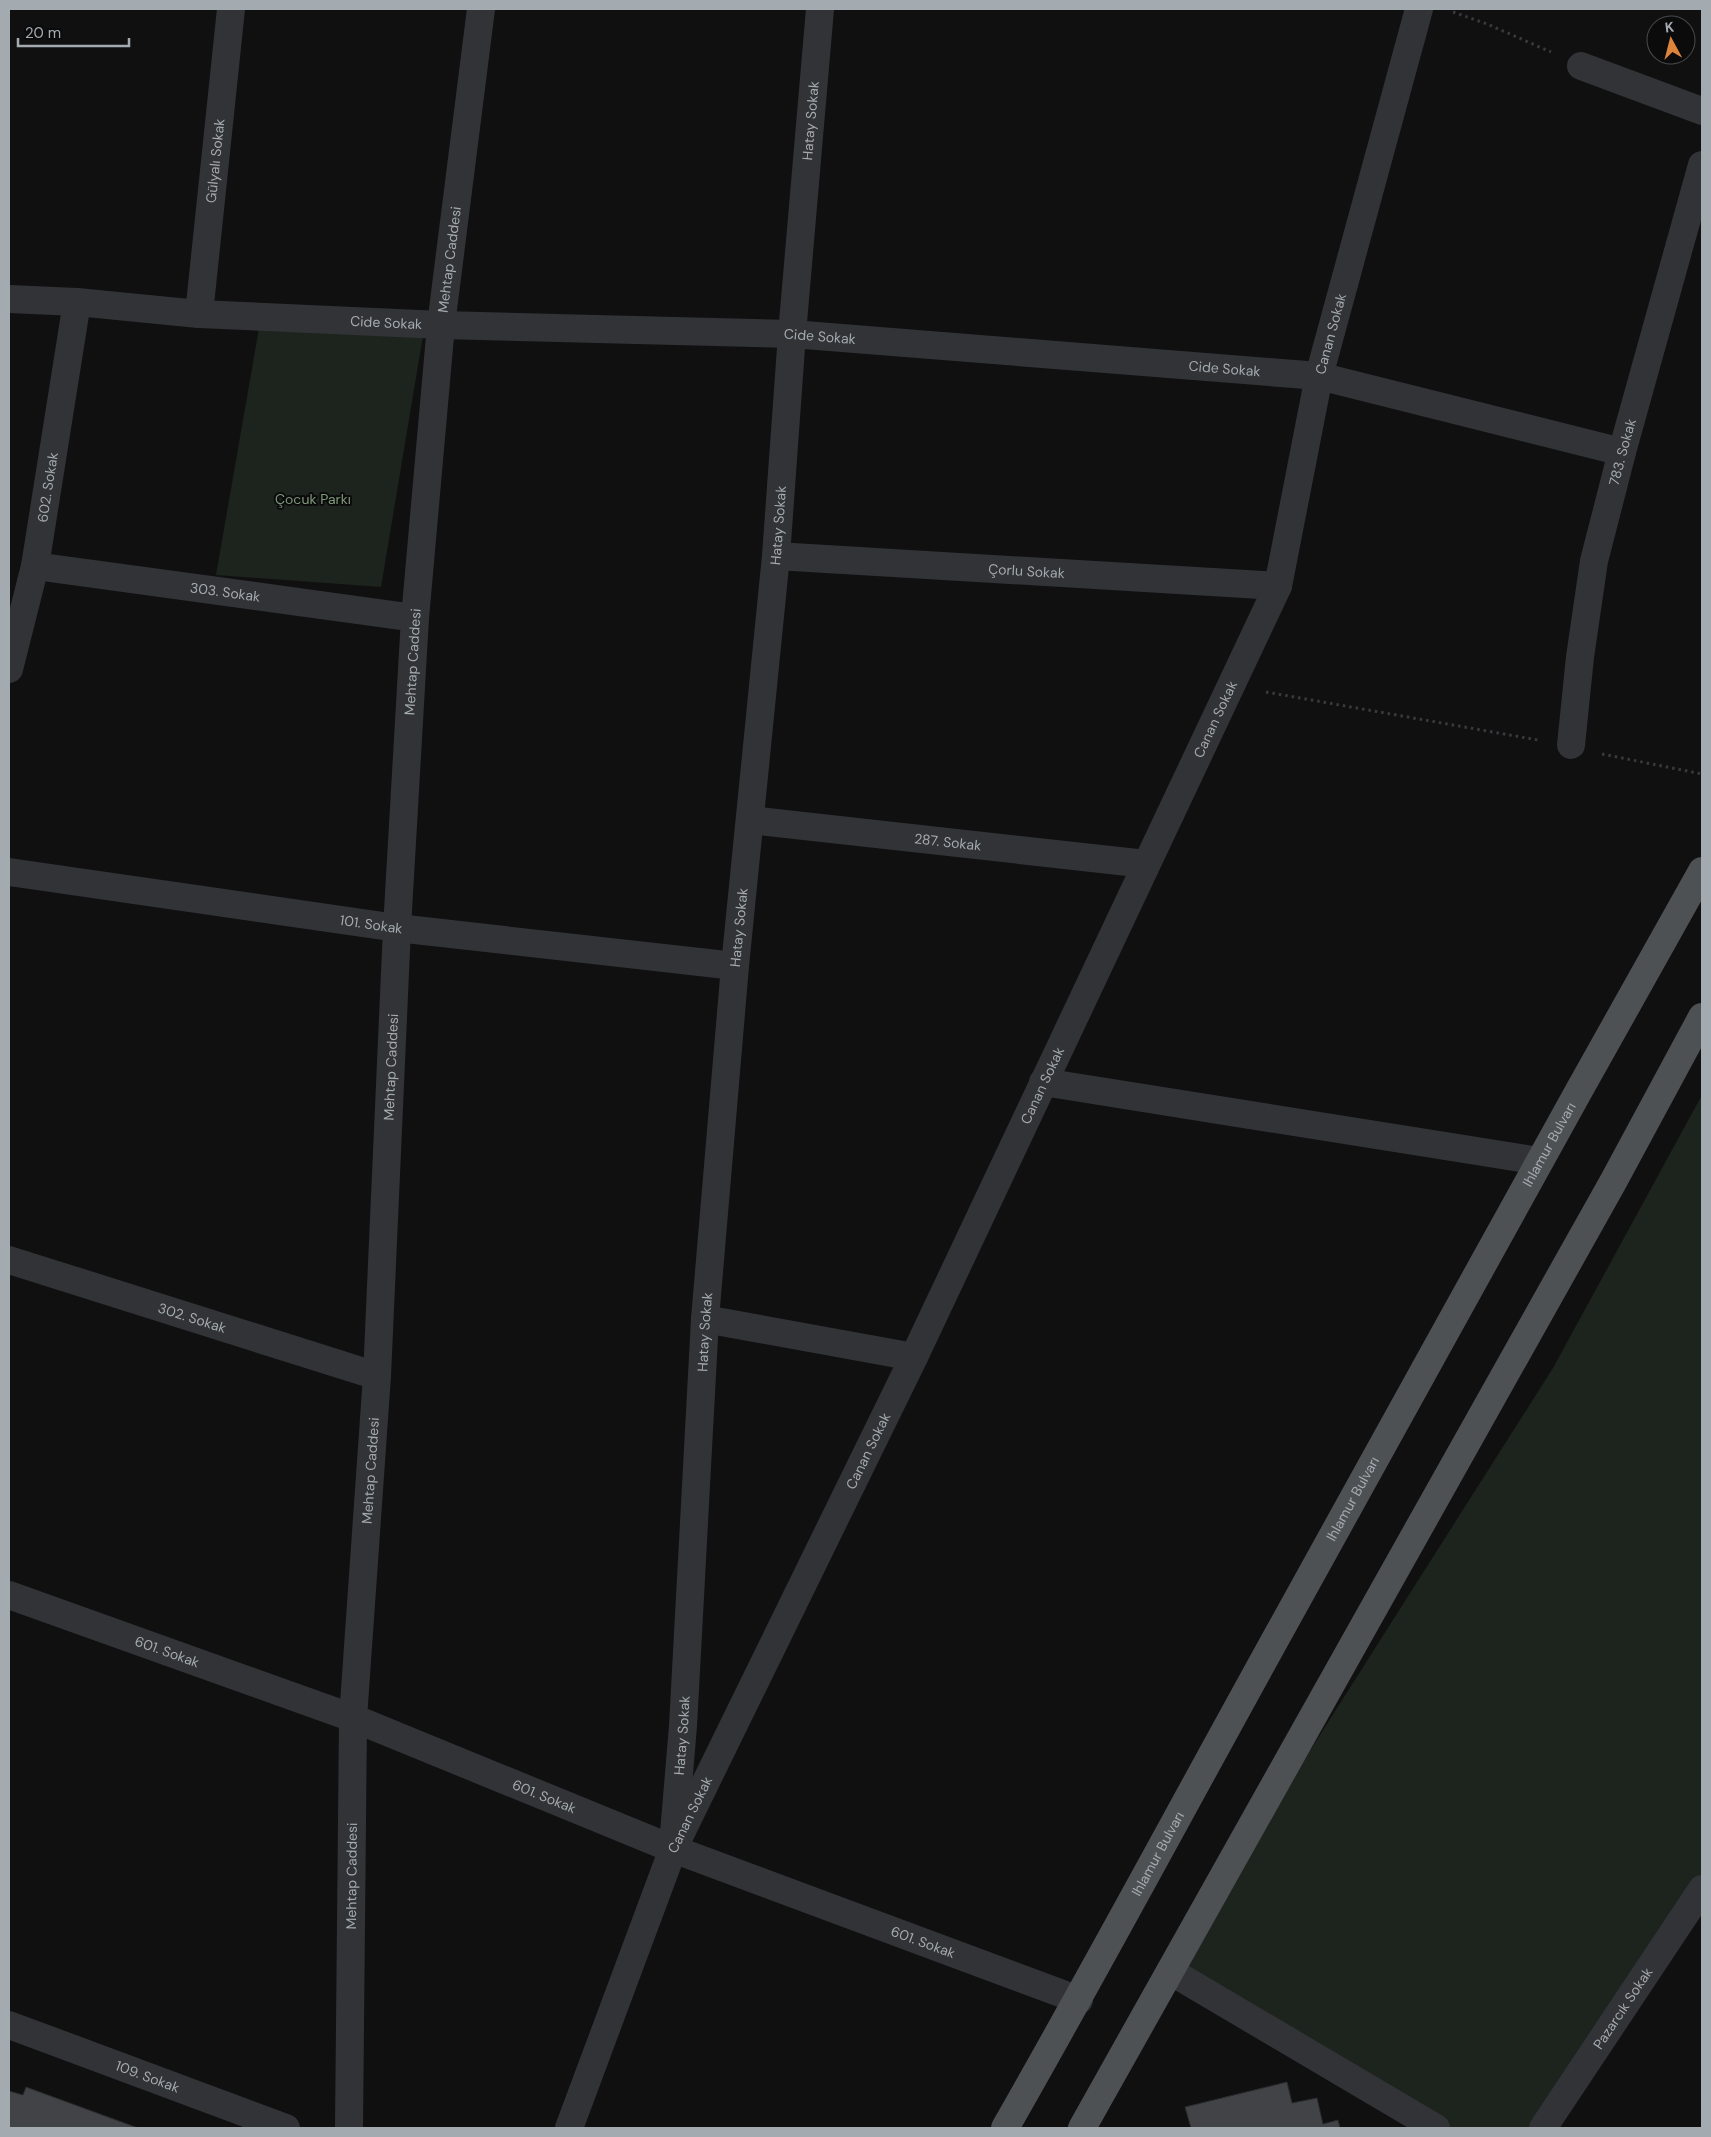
<svg xmlns="http://www.w3.org/2000/svg" width="1711" height="2137" viewBox="0 0 1711 2137" font-family="'DM Sans',sans-serif">
<style>
.green{fill:#1d231d}
.building{fill:#424346;stroke:#2a2b2d}
.lines{fill:none;stroke-linecap:round;stroke-linejoin:round}
.path{stroke:#383a3d;stroke-width:3;stroke-dasharray:2.5 4;stroke-linecap:butt}
.minor{stroke:#313336;stroke-width:28}
.major{stroke:#4e5154;stroke-width:28}
.labels{text-anchor:middle;stroke-width:4;stroke-linejoin:round;paint-order:stroke}
.street-label{font-size:14px;fill:#a3aab0;stroke:#0b0b0c}
.park-label{font-size:14px;fill:#809a7b;stroke:#0b0b0c}
</style>
<rect width="100%" height="100%" fill="#101011"/>
<!-- green -->
<path class="green" d="M 259,328 L 423,336 L 381,587 L 216,575 Z
M 1702,1095 L 1702,1874 L 1542,2128 L 1436,2128 L 1170,1971 L 1553,1368 Z"/>
<!-- building -->
<path class="building" d="M 1287,2082 L 1292,2103 L 1317,2098 L 1323,2124 L 1338,2120 L 1340,2128 L 1191,2128 L 1185,2107 Z
M 26,2087 L 138,2128 L 9,2128 L 9,2091 L 23,2095 Z"/>
<g class="lines">
<!-- path -->
<path class="path" d="M 1453,12 L 1487,24 L 1551,52
M 1266,692 L 1538,740
M 1602,754 L 1702,774"/>
<!-- minor -->
<g class="minor">
<path d="M 1581,66 L 1702,111"/>
<path id="s1" d="M 9,299 L 77,302 L 199,314 L 441,325 L 792,334 L 1319,376 L 1622,452"/>
<path id="s2" d="M 199,314 L 231,9"/>
<path id="s3" d="M 776,556 L 1278,586"/>
<path id="s4" d="M 35,566 L 415,618"/>
<path id="s5" d="M 9,669 L 35,566 L 77,302"/>
<path id="s6" d="M 1571,745 L 1580,657 L 1594,561 L 1622,452 L 1702,165"/>
<path id="s7" d="M 750,820 L 1146,864"/>
<path id="s8" d="M 9,872 L 397,928 L 735,966"/>
<path d="M 1043,1082 L 1539,1161"/>
<path id="s9" d="M 9,1260 L 377,1376"/>
<path d="M 705,1319 L 914,1357"/>
<path id="s10" d="M 9,1595 L 353,1718 L 673,1849 L 1079,2000"/>
<path id="s11" d="M 674,1833 L 683,1726 L 705,1319 L 735,966 L 776,556 L 792,334 L 820,9"/>
<path d="M 1170,1971 L 1436,2128"/>
<path id="s12" d="M 9,2025 L 286,2128"/>
<path id="s13" d="M 349,2128 L 353,1718 L 377,1376 L 397,928 L 415,618 L 441,325 L 481,9"/>
<path id="s14" d="M 569,2128 L 673,1849 L 914,1357 L 1278,586 L 1319,376 L 1419,9"/>
<path id="s15" d="M 1543,2128 L 1702,1889"/>
</g>
<!-- major -->
<g class="major">
<path id="s16" d="M 1005,2128 C 1096,1969 1182,1808 1271,1647 C 1413,1388 1557,1129 1702,871"/>
<path d="M 1082,2128 L 1613,1182 L 1702,1017"/>
</g>
</g>
<g class="labels">
<!-- street labels -->
<g class="street-label">
<text dy="5" stroke="none"><textPath href="#s11" startOffset="1718">Hatay Sokak</textPath></text>
<text dy="5" stroke="none"><textPath href="#s2" startOffset="154">Gülyalı Sokak</textPath></text>
<text dy="5" stroke="none"><textPath href="#s13" startOffset="1872">Mehtap Caddesi</textPath></text>
<text dy="5" stroke="none"><textPath href="#s1" startOffset="378">Cide Sokak</textPath></text>
<text dy="5" stroke="none"><textPath href="#s14" startOffset="1956">Canan Sokak</textPath></text>
<text dy="5" stroke="none"><textPath href="#s1" startOffset="812">Cide Sokak</textPath></text>
<text dy="5" stroke="none"><textPath href="#s1" startOffset="1218">Cide Sokak</textPath></text>
<text dy="5" stroke="none"><textPath href="#s6" startOffset="298">783. Sokak</textPath></text>
<text dy="5" stroke="none"><textPath href="#s5" startOffset="186">602. Sokak</textPath></text>
<text dy="5" stroke="none"><textPath href="#s11" startOffset="1312">Hatay Sokak</textPath></text>
<text dy="5" stroke="none"><textPath href="#s3" startOffset="251">Çorlu Sokak</textPath></text>
<text dy="5" stroke="none"><textPath href="#s4" startOffset="192">303. Sokak</textPath></text>
<text dy="5" stroke="none"><textPath href="#s13" startOffset="1468">Mehtap Caddesi</textPath></text>
<text dy="5" stroke="none"><textPath href="#s14" startOffset="1551">Canan Sokak</textPath></text>
<text dy="5" stroke="none"><textPath href="#s7" startOffset="199">287. Sokak</textPath></text>
<text dy="5" stroke="none"><textPath href="#s8" startOffset="366">101. Sokak</textPath></text>
<text dy="5" stroke="none"><textPath href="#s11" startOffset="908">Hatay Sokak</textPath></text>
<text dy="5" stroke="none"><textPath href="#s13" startOffset="1062">Mehtap Caddesi</textPath></text>
<text dy="5" stroke="none"><textPath href="#s14" startOffset="1146">Canan Sokak</textPath></text>
<text dy="5" stroke="none"><textPath href="#s16" startOffset="1124">Ihlamur Bulvarı</textPath></text>
<text dy="5" stroke="none"><textPath href="#s9" startOffset="192">302. Sokak</textPath></text>
<text dy="5" stroke="none"><textPath href="#s11" startOffset="502">Hatay Sokak</textPath></text>
<text dy="5" stroke="none"><textPath href="#s14" startOffset="741">Canan Sokak</textPath></text>
<text dy="5" stroke="none"><textPath href="#s13" startOffset="658">Mehtap Caddesi</textPath></text>
<text dy="5" stroke="none"><textPath href="#s16" startOffset="719">Ihlamur Bulvarı</textPath></text>
<text dy="5" stroke="none"><textPath href="#s10" startOffset="168">601. Sokak</textPath></text>
<text dy="5" stroke="none"><textPath href="#s11" startOffset="98">Hatay Sokak</textPath></text>
<text dy="5" stroke="none"><textPath href="#s10" startOffset="572">601. Sokak</textPath></text>
<text dy="5" stroke="none"><textPath href="#s14" startOffset="336">Canan Sokak</textPath></text>
<text dy="5" stroke="none"><textPath href="#s16" startOffset="314">Ihlamur Bulvarı</textPath></text>
<text dy="5" stroke="none"><textPath href="#s13" startOffset="252">Mehtap Caddesi</textPath></text>
<text dy="5" stroke="none"><textPath href="#s10" startOffset="978">601. Sokak</textPath></text>
<text dy="5" stroke="none"><textPath href="#s15" startOffset="144">Pazarcık Sokak</textPath></text>
<text dy="5" stroke="none"><textPath href="#s12" startOffset="148">109. Sokak</textPath></text>
</g>
<!-- park labels -->
<g class="park-label">
<text x="313" y="504">Çocuk Parkı</text>
</g>
</g>
<!-- border -->
<rect width="1711" height="2137" fill="none" stroke="#a3aab0" stroke-width="20"/>
<!-- north arrow -->
<g transform="translate(1671 40) rotate(353)"><circle r="24" fill="#0b0b0c" stroke="#484b4e"/>
<path d="M0-4L9 19L0 12L-9 19Z" fill="#dd843c"/>
<text y="-8" font-size="14" font-weight="bold" text-anchor="middle" fill="#a3aab0">K</text>
</g>
<!-- scale -->
<path d="M18 38v8h111v-8" fill="none" stroke="#a3aab0" stroke-width="2.5"/>
<text x="25" y="38" font-size="15" fill="#a3aab0" stroke="#0b0b0c" stroke-width="4" paint-order="stroke">20 m</text>
</svg>
